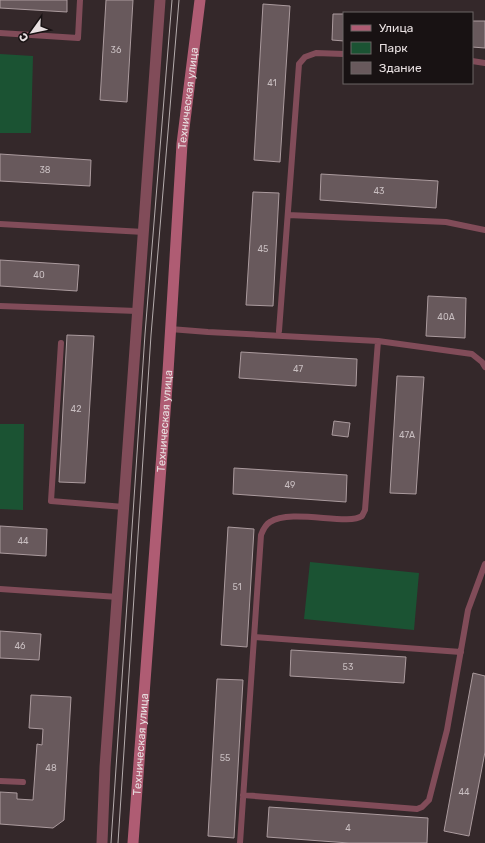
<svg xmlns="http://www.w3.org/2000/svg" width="485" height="843" viewBox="0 0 485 843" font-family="Rubik,sans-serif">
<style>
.green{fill:#1b5333}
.building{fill:#68595c;stroke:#ab9b9e}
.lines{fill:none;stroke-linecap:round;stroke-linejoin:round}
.service{stroke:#814c59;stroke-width:6}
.minor{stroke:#814c59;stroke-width:11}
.secondary{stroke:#af5c73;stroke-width:11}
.tram{stroke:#b5acad;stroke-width:1}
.labels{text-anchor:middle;stroke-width:3;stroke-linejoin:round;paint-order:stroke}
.number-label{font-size:9px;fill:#c8bec0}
.street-label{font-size:11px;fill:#e8e0e1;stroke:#181213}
</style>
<rect width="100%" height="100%" fill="#34282a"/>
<!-- green -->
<path class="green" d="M 0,54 L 33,56 L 31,133 L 0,133 Z
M 0,424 L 24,424 L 23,510 L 0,509 Z
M 310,562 L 419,573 L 414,630 L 304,619 Z"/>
<!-- building -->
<path class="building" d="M 0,0 L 67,0 L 67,12 L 0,8 Z
M 106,0 L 133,0 L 127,102 L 100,100 Z
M 263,4 L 290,6 L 280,162 L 254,160 Z
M 333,14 L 344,14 L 344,41 L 332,40 Z
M 472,21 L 485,21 L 485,48 L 472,47 Z
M 0,154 L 91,160 L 90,186 L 0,181 Z
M 321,174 L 438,181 L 436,208 L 320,200 Z
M 253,192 L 279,193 L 273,306 L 246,305 Z
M 0,260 L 79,265 L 77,291 L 0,286 Z
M 428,296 L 466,298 L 465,338 L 426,336 Z
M 67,335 L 94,336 L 85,483 L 59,482 Z
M 241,352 L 357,359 L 356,386 L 239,378 Z
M 397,376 L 424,377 L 416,494 L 390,493 Z
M 334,421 L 350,423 L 348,437 L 332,435 Z
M 234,468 L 347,475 L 346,502 L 233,494 Z
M 0,526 L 47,529 L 46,556 L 0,553 Z
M 228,527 L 254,529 L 247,647 L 221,645 Z
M 0,631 L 41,634 L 39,660 L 0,658 Z
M 291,650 L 406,657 L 404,683 L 290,676 Z
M 473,673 L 485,676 L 485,752 L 469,836 L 444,831 Z
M 217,679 L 243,680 L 234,838 L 208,836 Z
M 31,695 L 71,697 L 64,820 L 53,828 L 0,824 L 0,792 L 17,793 L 17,799 L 33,800 L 37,744 L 42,745 L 43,729 L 29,728 Z
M 269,807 L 428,818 L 427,843 L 349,843 L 267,837 Z"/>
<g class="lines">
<!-- service -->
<path class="service" d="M 0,33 L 78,38 L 80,0
M 472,61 L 485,63
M 288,215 L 446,222 L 485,230
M 0,224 L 144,232
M 0,306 L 137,311
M 170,329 L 208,332 L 378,341 L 472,354 L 482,362 L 485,367
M 279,331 L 299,64 L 305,57 L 316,53 L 344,54
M 61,343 L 51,501 L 124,507
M 0,589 L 118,597
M 254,637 L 461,652
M 0,781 L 23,782
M 243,795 L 417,809 L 422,807 L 429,800 L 447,730 L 468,610 L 485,564
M 240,843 L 261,535 C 263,530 266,524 270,522 C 291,508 348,526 362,516 C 363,514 364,512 365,510 L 378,341"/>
<!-- minor -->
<path class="minor" d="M 102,843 L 105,767 L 160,0"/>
<!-- secondary -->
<path class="secondary" id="s1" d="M 133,843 L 168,372 L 182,144 L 200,0"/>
<!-- tram -->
<path class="tram" d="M 111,843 L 145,334 L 172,0
M 118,843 L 151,335 L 179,0"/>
</g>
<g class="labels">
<!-- number labels -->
<g class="number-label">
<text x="116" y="53">36</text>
<text x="272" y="86">41</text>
<text x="45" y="173">38</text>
<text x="379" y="194">43</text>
<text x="263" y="252">45</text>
<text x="39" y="278">40</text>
<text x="446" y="320">40А</text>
<text x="298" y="372">47</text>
<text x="76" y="412">42</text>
<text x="407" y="438">47А</text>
<text x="290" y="488">49</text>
<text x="23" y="544">44</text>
<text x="237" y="590">51</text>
<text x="20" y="649">46</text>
<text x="348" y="670">53</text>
<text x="225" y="761">55</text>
<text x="51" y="771">48</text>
<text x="464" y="795">44</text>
<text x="348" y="831">4</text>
</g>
<!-- street labels -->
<g class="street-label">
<text dy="4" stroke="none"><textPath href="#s1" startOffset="747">Техническая улица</textPath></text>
<text dy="4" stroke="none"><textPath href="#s1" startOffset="423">Техническая улица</textPath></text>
<text dy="4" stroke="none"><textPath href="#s1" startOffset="99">Техническая улица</textPath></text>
</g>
</g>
<!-- legend -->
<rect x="343" y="12" width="130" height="72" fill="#181213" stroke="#6b6465"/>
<rect x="351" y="25" width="20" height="6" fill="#af5c73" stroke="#6b6465"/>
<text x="379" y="32" font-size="12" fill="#e8e0e1">Улица</text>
<rect x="351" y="42" width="20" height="12" fill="#1b5333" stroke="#6b6465"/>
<text x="379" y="52" font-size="12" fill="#e8e0e1">Парк</text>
<rect x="351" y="62" width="20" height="12" fill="#68595c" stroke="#6b6465"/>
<text x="379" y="72" font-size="12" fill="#e8e0e1">Здание</text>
<!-- north arrow -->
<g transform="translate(32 32) rotate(237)" stroke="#181213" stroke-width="3" paint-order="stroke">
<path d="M0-3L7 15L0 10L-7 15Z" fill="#e8e0e1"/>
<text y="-6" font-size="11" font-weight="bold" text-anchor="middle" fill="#e8e0e1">С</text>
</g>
</svg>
